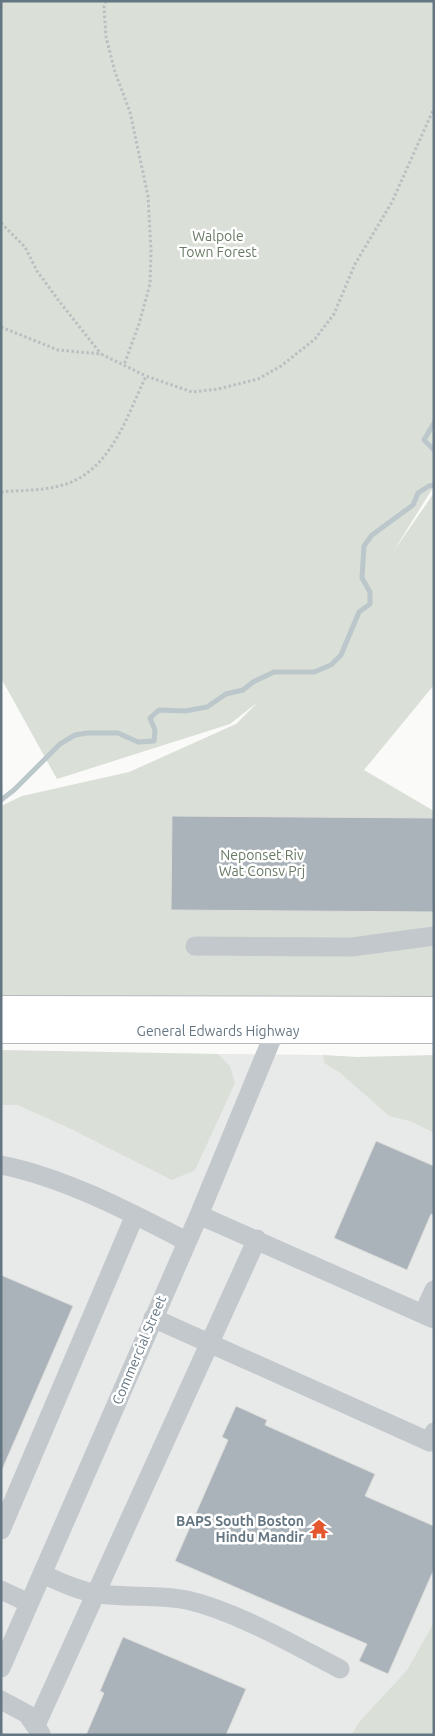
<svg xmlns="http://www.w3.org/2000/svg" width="435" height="1736" viewBox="0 0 435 1736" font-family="Ubuntu,sans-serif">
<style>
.built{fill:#e8e9e9}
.green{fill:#dadfd7}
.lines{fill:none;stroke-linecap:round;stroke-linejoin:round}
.stream{stroke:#bbc7cb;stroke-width:5}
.building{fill:#aab3b9;stroke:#dcdcda}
.major-casing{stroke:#b5babe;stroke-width:26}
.path{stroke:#bbbfc2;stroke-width:3;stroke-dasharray:2.5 2.5;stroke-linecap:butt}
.minor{stroke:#c3c8cc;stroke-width:19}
.major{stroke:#fff;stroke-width:24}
.labels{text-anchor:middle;stroke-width:5;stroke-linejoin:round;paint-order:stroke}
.park-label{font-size:14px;fill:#687a64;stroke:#fff}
.street-label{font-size:14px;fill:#657683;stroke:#fff}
.poi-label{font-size:14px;font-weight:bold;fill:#657683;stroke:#fff;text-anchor:end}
</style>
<rect width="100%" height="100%" fill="#fafaf8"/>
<!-- built -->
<path class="built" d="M 218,1054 L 323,1055 L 324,1063 L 340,1073 L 389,1116 L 412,1122 L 434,1133 L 434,1622 L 407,1670 L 359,1722 L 351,1735 L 1,1735 L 1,1105 L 17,1105 L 75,1131 L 230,1067 Z"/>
<!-- green -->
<path class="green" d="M 1,1 L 434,1 L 434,486 L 393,552 L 434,493 L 434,685 L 364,770 L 434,811 L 434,1004 L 1,998 L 1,806 L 22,796 L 129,772 L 236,724 L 258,702 L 230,724 L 57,779 L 1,678 Z
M 1,1050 L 218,1054 L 230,1066 L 235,1083 L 195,1170 L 172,1180 L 75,1131 L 17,1105 L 1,1105 Z
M 323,1055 L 357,1057 L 434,1055 L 434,1133 L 412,1122 L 389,1116 L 340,1073 L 324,1063 Z
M 434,1622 L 434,1735 L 351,1735 L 359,1722 L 407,1670 Z"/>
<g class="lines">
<!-- stream -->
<path class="stream" d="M 434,423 L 424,440 L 434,450
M 1,800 L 14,790 L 60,744 L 75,735 L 87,733 L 118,733 L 138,742 L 154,741 L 155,730 L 150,718 L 159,710 L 185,711 L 207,707 L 226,694 L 243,690 L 253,682 L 274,672 L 314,672 L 331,665 L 341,655 L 359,612 L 370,604 L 370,592 L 362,578 L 364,546 L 372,535 L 413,505 L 418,493 L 429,486 L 434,485"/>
</g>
<!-- building -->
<path class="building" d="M 172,816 L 434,818 L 434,912 L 171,910 Z
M 376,1141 L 434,1166 L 434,1215 L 431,1214 L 407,1270 L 334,1238 Z
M 1,1275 L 73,1306 L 1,1472 Z
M 236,1406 L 267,1420 L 265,1425 L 375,1474 L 365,1496 L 434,1526 L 434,1569 L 388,1674 L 359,1661 L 367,1644 L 175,1561 L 228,1440 L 222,1437 Z
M 123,1637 L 246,1689 L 226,1735 L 86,1735 L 104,1693 L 100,1691 Z"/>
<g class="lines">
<defs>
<path id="major" d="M 1,1008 L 434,1009
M 1,1031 L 434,1031"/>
</defs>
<!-- major casing -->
<use href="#major" class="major-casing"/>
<!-- path -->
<path class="path" d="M 106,1 L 104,7 L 106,37 L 115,72 L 130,112 L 148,196 L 151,250 L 150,284 L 139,324 L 124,365
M 1,223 L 25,247 L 37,271 L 59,301 L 101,354
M 1,327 L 58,350 L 101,354 L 146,376
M 1,492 C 20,490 40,491 59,486 C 110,474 126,418 146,376 L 192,392 L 218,389 L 258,379 L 281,366 L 315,339 L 334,314 L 355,264 L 392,202 L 434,108"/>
<!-- minor -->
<path class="minor" d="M 195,946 L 352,947 L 434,936
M 1,1165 C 63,1177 130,1212 186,1241
M 199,1215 L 434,1319
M 423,1314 L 434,1290
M 153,1318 L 430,1442 L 434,1432
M 1,1530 L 135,1215
M 42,1574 C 60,1582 79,1591 99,1594 C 128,1598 158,1594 187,1600 C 238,1612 294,1645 340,1669
M 1,1590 L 29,1603
M 1,1668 L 199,1215 L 275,1031
M 1,1700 L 27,1714 L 41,1734
M 36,1725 L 257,1239"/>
<!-- major -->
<use href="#major" class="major"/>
</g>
<!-- icons -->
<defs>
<symbol id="temple-bare" viewBox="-9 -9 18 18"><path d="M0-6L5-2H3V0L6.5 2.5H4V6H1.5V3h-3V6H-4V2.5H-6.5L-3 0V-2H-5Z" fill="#e4572e" stroke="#fff" stroke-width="2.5" paint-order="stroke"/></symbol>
</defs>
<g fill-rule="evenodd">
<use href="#temple-bare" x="305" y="1515" width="28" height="28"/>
</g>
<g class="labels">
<!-- park labels -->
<g class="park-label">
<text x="218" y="241">Walpole<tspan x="218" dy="16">Town Forest</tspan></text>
<text x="262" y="860">Neponset Riv<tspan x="262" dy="16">Wat Consv Prj</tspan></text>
</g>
<!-- street labels -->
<g class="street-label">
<text x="218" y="1036">General Edwards Highway</text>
<text transform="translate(139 1350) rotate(-67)" y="5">Commercial Street</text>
</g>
<!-- poi labels -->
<g class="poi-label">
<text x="304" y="1526">BAPS South Boston<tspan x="304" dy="16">Hindu Mandir</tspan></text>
</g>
</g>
<!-- border -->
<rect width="435" height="1736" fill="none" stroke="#657683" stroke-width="5"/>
</svg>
